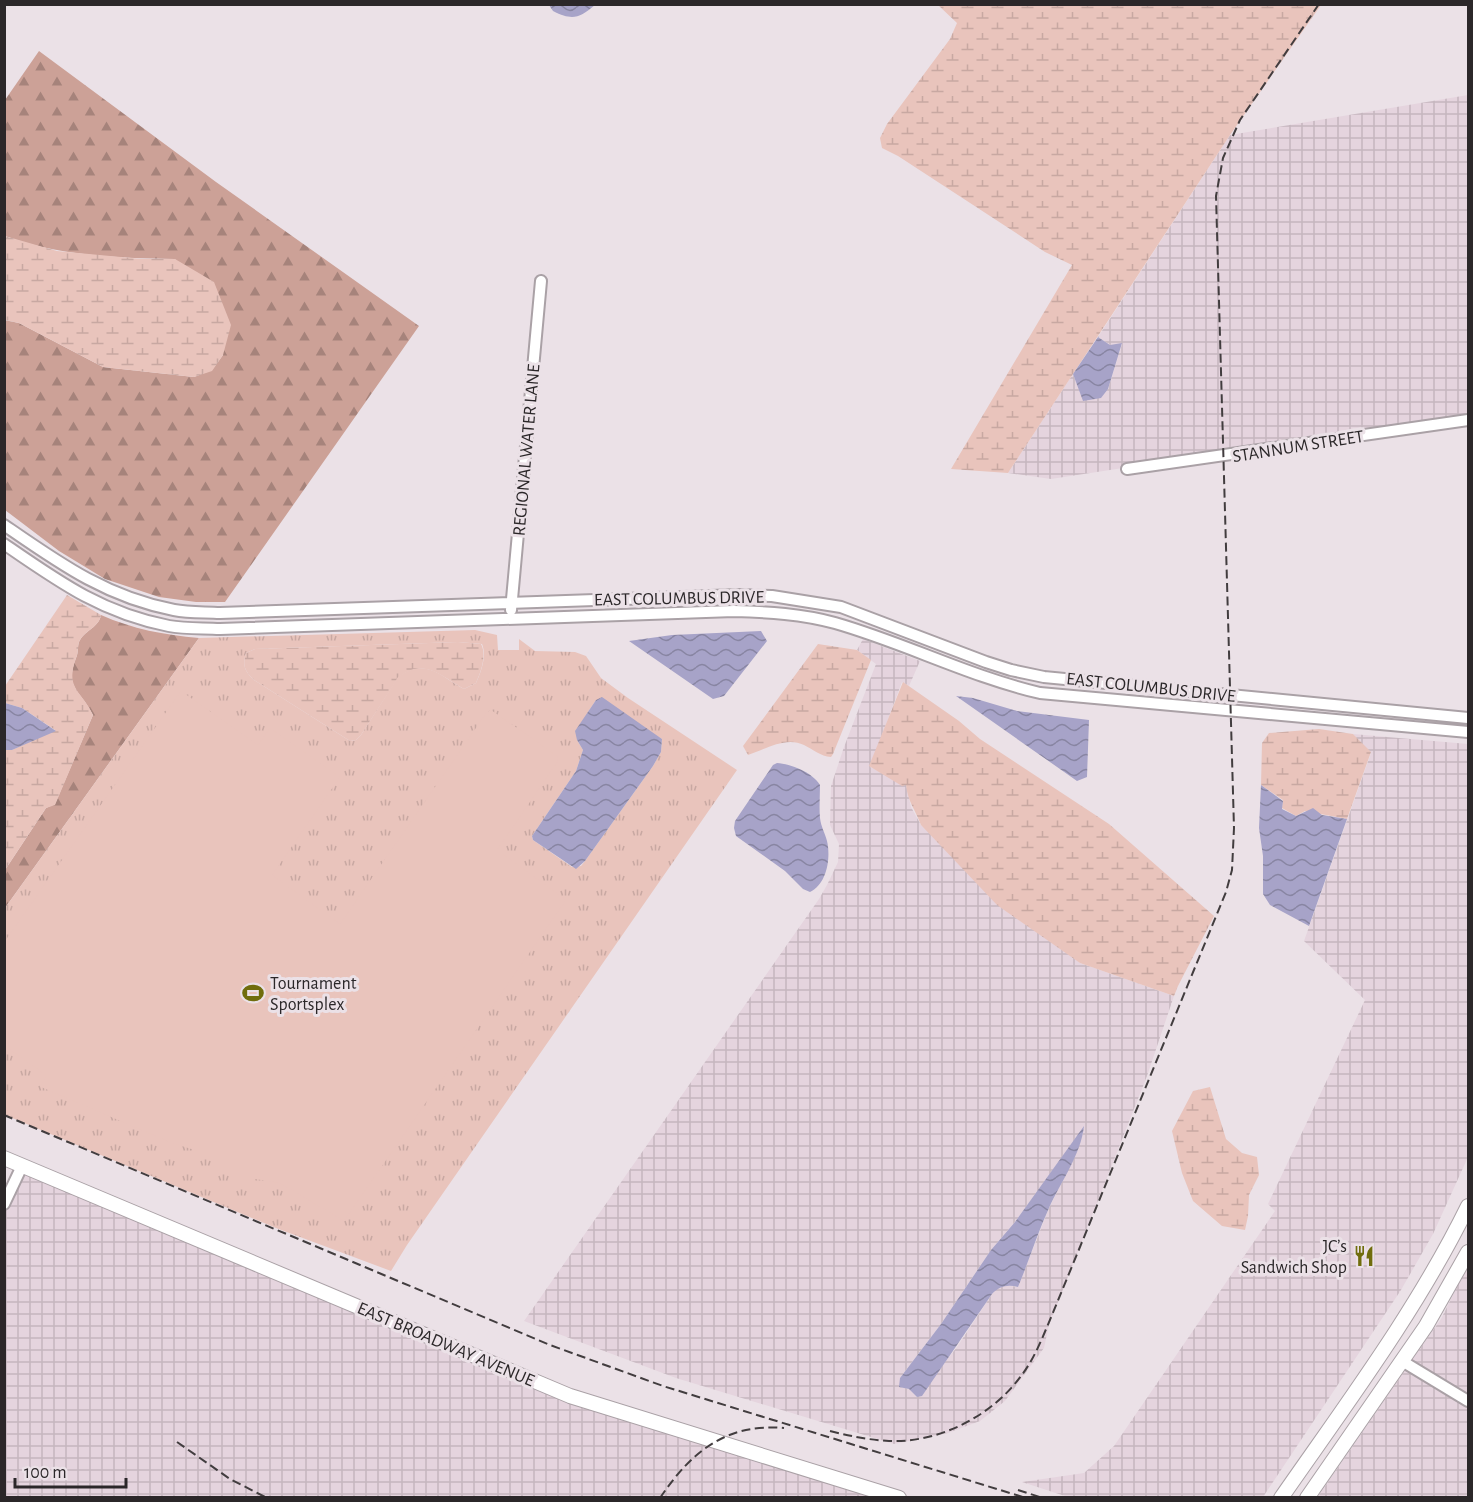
<svg xmlns="http://www.w3.org/2000/svg" width="1473" height="1502" viewBox="0 0 1473 1502" font-family="'Alegreya Sans',sans-serif">
<style>
.industrial{fill:url(#industrial-grid);fill-rule:evenodd}
.forest{fill:url(#forest-firs)}
.wetland{fill:url(#wetland-marsh)}
.park{fill:url(#park-tufts);fill-rule:evenodd}
.garden{fill:#e9c4bc}
.water{fill:url(#water-waves)}
.lines{fill:none;stroke-linecap:round;stroke-linejoin:round}
.minor-casing{stroke:#aaa1a6;stroke-width:14}
.major-casing{stroke:#aaa1a6;stroke-width:16}
.minor{stroke:#fff;stroke-width:10}
.major{stroke:#fff;stroke-width:14}
.rail{stroke:#423d3f;stroke-width:2;stroke-dasharray:9 4.5;stroke-linecap:butt}
.labels{text-anchor:middle;stroke-width:6;stroke-linejoin:round;paint-order:stroke}
.street-label{font-size:18px;fill:#2b2729;stroke:#ebe1e7}
.poi-label{font-size:18px;fill:#2b2729;stroke:#ebe1e7;text-anchor:start}
</style>
<defs>
<pattern id="industrial-grid" width="8" height="8" patternUnits="userSpaceOnUse" patternTransform="scale(1.5)"><rect width="8" height="8" fill="#e5d4de"/><path d="M0 4h8M4 0v8" fill="none" stroke="#c5b6be"/></pattern>
<pattern id="forest-firs" width="22" height="20" patternUnits="userSpaceOnUse" patternTransform="scale(1.5)"><rect width="22" height="20" fill="#cca197"/><path d="M5 1l3.5 6h-7zM16 11l3.5 6h-7z" fill="#a6837b"/></pattern>
<pattern id="wetland-marsh" width="20" height="14" patternUnits="userSpaceOnUse" patternTransform="scale(1.5)"><rect width="20" height="14" fill="#e9c4bc"/><path d="M1 5h8M5 5V1M11 12h8M15 12V8" fill="none" stroke="#c8a8a2"/></pattern>
<pattern id="park-tufts" width="24" height="20" patternUnits="userSpaceOnUse" patternTransform="scale(1.5)"><rect width="24" height="20" fill="#e9c4bc"/><path d="M3 7l-1-3M5 7V3M7 7l1-3M15 17l-1-3M17 17v-4M19 17l1-3" fill="none" stroke="#c8a8a2"/></pattern>
<pattern id="water-waves" width="16" height="10" patternUnits="userSpaceOnUse" patternTransform="scale(1.5)"><rect width="16" height="10" fill="#a7a3c8"/><path d="M0 5q4-4 8 0t8 0" fill="none" stroke="#8885a2"/></pattern>
</defs>
<rect width="100%" height="100%" fill="#ebe1e7"/>
<!-- industrial -->
<path class="industrial" d="M 1468,95 L 1468,416 L 1123,466 L 1123,468 L 1051,479 L 1008,473 L 1073,374 L 1083,400 L 1108,389 L 1122,344 L 1110,345 L 1098,337 L 1230,135 Z
M 863,639 L 920,661 L 909,686 L 902,682 L 870,767 L 906,784 L 911,807 L 921,825 L 1080,963 L 1174,996 L 1147,1076 L 1049,1325 L 1044,1348 L 1005,1401 L 980,1421 L 948,1433 L 894,1444 L 676,1378 L 524,1321 L 819,899 L 827,885 L 838,862 L 839,844 L 830,825 L 831,786 L 844,747 L 876,664 L 857,650 ZM 1084,1127 L 1083,1133 L 1075,1156 L 1049,1208 L 1018,1287 L 1006,1285 L 996,1289 L 992,1294 L 957,1347 L 917,1397 L 909,1389 L 901,1387 L 900,1378 L 941,1324 L 991,1250 L 1015,1222 Z
M 1353,734 L 1468,744 L 1468,1157 L 1433,1234 L 1401,1290 L 1263,1497 L 1068,1497 L 1022,1482 L 1084,1473 L 1114,1446 L 1275,1211 L 1268,1204 L 1365,1000 L 1304,941 L 1371,753 Z
M 24,1171 L 568,1400 L 870,1493 L 869,1498 L 5,1498 L 5,1212 Z
M 1468,1265 L 1468,1396 L 1411,1361 L 1441,1319 Z
M 1406,1369 L 1468,1406 L 1468,1497 L 1317,1498 Z"/>
<!-- forest -->
<path class="forest" d="M 39,51 L 216,182 L 419,326 L 225,602 L 196,602 L 159,597 L 105,579 L 59,551 L 5,510 L 4,320 L 19,323 L 103,367 L 194,377 L 212,370 L 223,355 L 175,259 C 118,258 58,256 5,236 L 5,100 Z
M 101,615 C 133,629 164,635 199,638 L 5,908 L 5,870 L 46,808 L 55,804 L 93,715 C 81,690 64,689 76,658 C 79,652 77,644 80,640 C 86,630 99,627 101,615 Z"/>
<!-- wetland -->
<path class="wetland" d="M 938,5 L 1321,5 L 1230,135 L 1008,473 L 951,469 L 1072,265 L 1045,252 L 898,156 L 882,148 L 880,138 L 887,124 L 950,39 L 957,23 Z
M 5,236 L 57,251 L 142,259 L 175,259 L 214,282 L 231,325 L 223,355 L 212,371 L 194,377 L 103,367 L 19,323 L 5,320 Z
M 67,595 L 101,615 C 99,627 86,630 80,640 C 77,644 79,652 76,658 C 65,689 81,690 93,715 L 55,805 L 46,808 L 5,870 L 5,750 L 12,750 L 55,730 L 22,708 L 5,703 L 5,686 Z
M 458,642 L 481,644 C 487,655 481,672 476,683 L 464,689 C 440,676 425,657 398,678 L 361,735 L 356,740 L 350,741 L 254,680 C 245,671 242,666 246,653 L 255,649 Z
M 818,644 L 857,650 L 871,660 L 833,754 L 831,757 C 820,756 814,750 804,745 C 786,736 766,749 748,755 L 743,746 Z
M 903,682 L 959,721 L 980,739 L 1109,824 L 1214,916 L 1178,986 L 1174,996 L 1080,963 L 997,905 L 921,825 C 915,809 908,802 906,785 L 902,786 L 869,766 Z
M 1319,729 L 1353,734 L 1371,752 L 1347,819 L 1305,811 L 1296,816 L 1282,808 L 1283,800 L 1261,785 L 1262,743 L 1269,733 Z
M 1210,1087 L 1226,1139 L 1242,1153 L 1257,1157 L 1259,1175 L 1249,1195 L 1248,1216 L 1245,1230 L 1222,1226 L 1193,1201 L 1182,1173 L 1172,1131 L 1193,1091 Z"/>
<!-- park -->
<path class="park" d="M 475,630 L 497,635 L 498,650 L 519,650 L 519,639 L 535,651 L 575,652 L 586,656 L 601,678 L 628,698 L 737,770 L 407,1245 L 391,1271 L 276,1228 L 5,1115 L 5,908 L 199,638 ZM 458,642 L 482,644 C 487,656 481,672 476,683 L 464,689 C 440,676 426,657 398,677 L 361,735 L 356,740 L 350,741 L 254,680 C 245,671 242,666 246,653 L 255,649 ZM 596,700 L 662,739 L 661,752 L 653,766 L 585,861 L 581,866 L 572,867 L 533,840 L 532,836 L 576,771 L 583,750 L 577,740 L 588,712 Z"/>
<!-- garden -->
<path class="garden" d="M 181,691 L 258,745 L 270,728 L 340,777 L 272,875 L 340,924 L 487,712 L 491,710 L 557,756 L 558,761 L 497,850 L 566,900 L 344,1221 L 280,1183 L 255,1179 L 201,1152 L 172,1143 L 41,1087 L 46,1075 L 5,1046 L 5,941 Z"/>
<!-- water -->
<path class="water" d="M 549,5 L 595,5 C 579,18 573,21 553,11 Z
M 1098,337 L 1110,345 L 1122,343 L 1108,389 L 1101,398 L 1083,401 L 1073,374 Z
M 761,631 L 767,641 L 724,696 L 713,699 L 629,641 L 672,635 Z
M 956,696 L 973,698 L 1017,711 L 1089,720 L 1087,777 L 1077,781 Z
M 602,697 L 662,739 L 661,752 L 653,766 L 585,861 L 576,869 L 533,840 L 532,836 L 576,771 L 583,750 L 577,740 L 575,731 L 596,700 Z
M 5,703 L 22,708 L 56,731 L 12,750 L 5,750 Z
M 777,763 C 791,764 812,772 820,785 C 820,796 819,807 820,818 C 821,827 825,833 827,841 C 831,858 827,884 810,892 L 803,889 L 785,871 L 736,836 L 734,828 L 735,821 L 773,765 Z
M 1261,785 L 1283,801 L 1282,809 L 1296,816 L 1313,808 L 1322,815 L 1347,819 L 1309,926 L 1270,905 L 1263,894 L 1263,856 L 1259,828 Z
M 1084,1126 C 1081,1155 1060,1183 1049,1208 C 1037,1234 1029,1261 1018,1287 C 1008,1284 999,1286 992,1294 L 922,1396 L 917,1397 L 909,1389 L 899,1387 L 900,1378 L 941,1324 L 991,1250 L 1015,1222 Z"/>
<g class="lines">
<defs>
<path id="minor" d="M 1127,469 L 1468,420
M 4,525 C 59,563 106,597 174,610 C 189,613 205,612 220,613 L 739,595 L 772,596 L 841,607 L 986,662 L 1011,670 L 1044,677 L 1468,718
M 4,544 C 59,582 102,613 169,626 C 185,629 203,628 220,629 L 734,611 C 768,612 802,614 835,623 C 905,643 968,676 1040,693 L 1468,732
M 511,610 L 541,281
M 4,1204 L 22,1166
M 1402,1361 L 1468,1401"/>
<path id="major" d="M 4,1158 L 570,1396 L 899,1498
M 1281,1498 C 1347,1403 1417,1310 1468,1206
M 1307,1498 L 1426,1326 L 1468,1252"/>
</defs>
<!-- minor casing -->
<use href="#minor" class="minor-casing"/>
<!-- major casing -->
<use href="#major" class="major-casing"/>
<!-- minor -->
<use href="#minor" class="minor"/>
<!-- major -->
<use href="#major" class="major"/>
<!-- rail -->
<path class="rail" d="M 4,1115 L 550,1345 L 663,1386 L 1026,1498
M 830,1431 C 850,1436 869,1440 889,1441 C 939,1443 992,1416 1021,1376 C 1035,1358 1043,1336 1052,1315 L 1226,892 L 1232,870 L 1234,828 L 1216,196 L 1223,158 L 1240,120 L 1319,4
M 177,1442 L 230,1479 L 267,1498
M 1018,1490 L 1043,1498
M 660,1498 C 691,1452 726,1423 784,1428"/>
</g>
<!-- icons -->
<defs>
<symbol id="stadium-bare" viewBox="-9 -9 18 18"><path d="M0-5a6.5 5 0 1 0 0 10a6.5 5 0 1 0 0-10ZM-3.5-1.8h7v3.6h-7Z" fill="#706d0d" stroke="#ebe1e7" stroke-width="2.5" paint-order="stroke"/></symbol>
<symbol id="restaurant-bare" viewBox="-9 -9 18 18"><path d="M-5-6h1v4h1v-4h1v4h1v-4h1v5L-1.5 .5V6h-2V.5L-5-1ZM5-6V6H3V1.5H1.5Q1.5-4 5-6Z" fill="#706d0d" stroke="#ebe1e7" stroke-width="2.5" paint-order="stroke"/></symbol>
</defs>
<g fill-rule="evenodd">
<use href="#stadium-bare" x="238" y="978" width="30" height="30"/>
<use href="#restaurant-bare" x="1349" y="1241" width="30" height="30"/>
</g>
<g class="labels">
<!-- street labels -->
<g class="street-label">
<text transform="translate(1298 446) rotate(-9)" y="6">STANNUM STREET</text>
<text transform="translate(526 450) rotate(-85)" y="6">REGIONAL WATER LANE</text>
<text transform="translate(679 598) rotate(-1)" y="6">EAST COLUMBUS DRIVE</text>
<text transform="translate(1151 687) rotate(6)" y="6">EAST COLUMBUS DRIVE</text>
<text transform="translate(446 1344) rotate(23)" y="6">EAST BROADWAY AVENUE</text>
</g>
<!-- poi labels -->
<g class="poi-label">
<text x="270" y="989">Tournament<tspan x="270" dy="21">Sportsplex</tspan></text>
<text x="1347" y="1252" text-anchor="end">JC’s<tspan x="1347" dy="21">Sandwich Shop</tspan></text>
</g>
</g>
<!-- border -->
<rect width="1473" height="1502" fill="none" stroke="#2b2729" stroke-width="12"/>
<!-- scale -->
<path d="M15 1478v9h111v-9" fill="none" stroke="#2b2729" stroke-width="3"/>
<text x="24" y="1478" font-size="18" fill="#2b2729" stroke="#ebe1e7" stroke-width="4.5" paint-order="stroke">100 m</text>
</svg>
